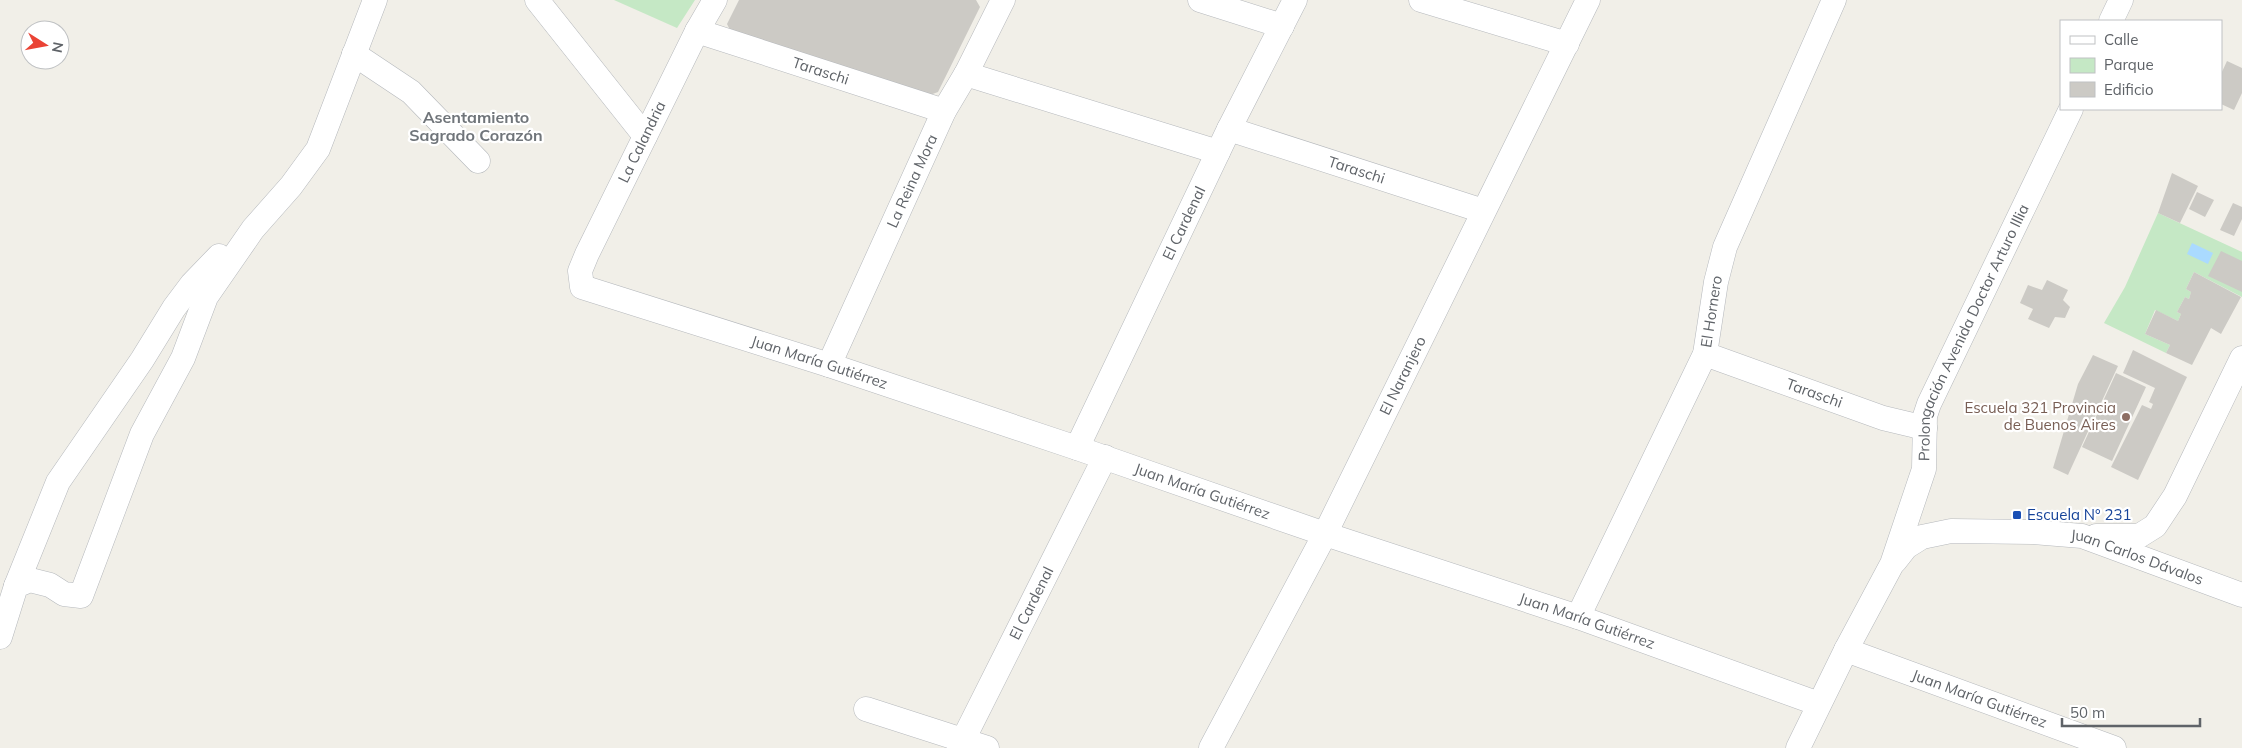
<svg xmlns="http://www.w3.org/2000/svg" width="2242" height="748" viewBox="0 0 2242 748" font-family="Mulish,sans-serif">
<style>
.green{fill:#c5e8c5}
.water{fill:#aadaff}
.building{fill:#cccac5}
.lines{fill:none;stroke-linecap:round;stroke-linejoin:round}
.minor-casing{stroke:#b5b8bc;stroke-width:25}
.minor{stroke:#fff;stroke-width:24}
.education-dot{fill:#8d6e63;stroke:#fff;stroke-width:2}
.transit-dot{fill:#1a4fb4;stroke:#fff;stroke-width:2}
.labels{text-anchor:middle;stroke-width:4.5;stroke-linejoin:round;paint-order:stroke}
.street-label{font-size:15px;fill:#5f6368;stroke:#fff}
.education-label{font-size:15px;fill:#785e54;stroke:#fff;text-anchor:end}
.transit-label{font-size:15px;fill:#164399;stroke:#fff;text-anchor:start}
.neighbourhood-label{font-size:16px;font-weight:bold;fill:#70757a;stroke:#fff}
</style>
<rect width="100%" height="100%" fill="#f1efe8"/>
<!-- green -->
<path class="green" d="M 614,0 L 695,0 L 677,28 Z
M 2158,213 L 2242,252 L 2242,297 L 2194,272 L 2186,289 L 2191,292 L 2189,299 L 2185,297 L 2177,312 L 2181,314 L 2178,321 L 2155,310 L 2145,334 L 2170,345 L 2166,353 L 2104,323 L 2125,287 Z"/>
<!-- water -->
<path class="water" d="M 2192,243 L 2213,253 L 2208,264 L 2187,254 Z"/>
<!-- building -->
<path class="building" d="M 739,0 L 976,0 L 980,7 L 938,92 L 927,96 L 732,34 L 727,24 Z
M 2227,61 L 2242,68 L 2242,93 L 2234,110 L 2221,104 L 2221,74 Z
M 2172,173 L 2198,186 L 2180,223 L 2158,213 Z
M 2197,192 L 2214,200 L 2205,217 L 2189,209 Z
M 2233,203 L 2242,207 L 2242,219 L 2234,236 L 2220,230 Z
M 2221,251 L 2242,261 L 2242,292 L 2208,276 Z
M 2194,272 L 2241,297 L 2221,334 L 2211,328 L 2192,365 L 2166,353 L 2170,345 L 2145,334 L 2156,310 L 2178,321 L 2181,314 L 2177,312 L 2185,297 L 2189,299 L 2191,292 L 2186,289 Z
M 2047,280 L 2068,290 L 2063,300 L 2070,307 L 2065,318 L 2055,317 L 2049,328 L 2028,319 L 2033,309 L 2020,303 L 2028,285 L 2042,290 Z
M 2133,350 L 2187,377 L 2138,480 L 2111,467 L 2142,405 L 2151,409 L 2153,404 L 2149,402 L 2155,388 L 2123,373 Z
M 2093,355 L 2118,366 L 2068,475 L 2053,468 L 2078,384 Z
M 2116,373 L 2146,387 L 2112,461 L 2082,447 Z"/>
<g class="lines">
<defs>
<g id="minor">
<path d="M 537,0 L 645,136"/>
<path id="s1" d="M 715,0 L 697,31 L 587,254 L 580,271 L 582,287 L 829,365 L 1077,448 L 1325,534 L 1578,617 L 1819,704"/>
<path d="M 1200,0 L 1282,26"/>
<path d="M 1421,0 L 1567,44"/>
<path d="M 2111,21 L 2121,0"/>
<path id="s2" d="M 697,31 L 944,111"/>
<path d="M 354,54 L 411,92 L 478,161"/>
<path d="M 966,74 L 1218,152"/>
<path id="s3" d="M 1229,129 L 1483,211"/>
<path id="s4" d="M 1705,354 L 1883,418 L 1925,428"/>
<path id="s5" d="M 829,365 L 944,111 L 966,74 L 1003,0"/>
<path id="s6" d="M 1077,448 L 1229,129 L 1295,0"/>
<path d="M 2096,536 L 2139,536 L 2155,526 L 2175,496 L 2242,358"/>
<path id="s7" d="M 1895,561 L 1906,547 L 1922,537 L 1951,531 L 2033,532 L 2082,536 L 2242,595"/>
<path d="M 16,586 L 58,482 L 142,360 L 174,308 L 192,284 L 219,256"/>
<path id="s8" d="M 1578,617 L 1705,354 L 1716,282 L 1725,247 L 1834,0"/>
<path d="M 0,637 L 16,586 L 30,580 L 50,585 L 64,594 L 81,596 L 142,434 L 183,358 L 206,297 L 253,229 L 291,186 L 318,149 L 375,0"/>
<path id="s9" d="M 1846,650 L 2114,748"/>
<path d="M 866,709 L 987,748"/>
<path id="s10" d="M 959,748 L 1105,457"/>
<path id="s11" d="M 1211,748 L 1325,534 L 1588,0"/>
<path id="s12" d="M 1798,748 L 1846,650 L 1892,564 L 1924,469 L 1925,416 L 1929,404 L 2071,109"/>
</g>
</defs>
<!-- minor casing -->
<use href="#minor" class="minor-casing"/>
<!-- minor -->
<use href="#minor" class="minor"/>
</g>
<!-- markers -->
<circle class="education-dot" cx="2126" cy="417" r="5"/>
<rect class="transit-dot" x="2012" y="510" width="10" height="10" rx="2.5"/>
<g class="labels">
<!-- street labels -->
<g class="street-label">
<text dy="5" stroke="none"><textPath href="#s2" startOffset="130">Taraschi</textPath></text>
<text transform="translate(642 142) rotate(-64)" y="5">La Calandria</text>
<text dy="5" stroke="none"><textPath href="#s3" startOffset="134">Taraschi</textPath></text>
<text dy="5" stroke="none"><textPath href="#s5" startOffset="202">La Reina Mora</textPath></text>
<text dy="5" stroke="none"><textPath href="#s6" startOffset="249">El Cardenal</textPath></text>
<text dy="5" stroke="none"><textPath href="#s8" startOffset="335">El Hornero</textPath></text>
<text dy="5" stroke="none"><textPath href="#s12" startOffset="454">Prolongación Avenida Doctor Arturo Illia</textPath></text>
<text dy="5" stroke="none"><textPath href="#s1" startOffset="568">Juan María Gutiérrez</textPath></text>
<text dy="5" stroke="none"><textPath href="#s11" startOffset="419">El Naranjero</textPath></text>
<text dy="5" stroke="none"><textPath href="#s4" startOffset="116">Taraschi</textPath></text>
<text dy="5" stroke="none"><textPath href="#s1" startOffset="972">Juan María Gutiérrez</textPath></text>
<text dy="5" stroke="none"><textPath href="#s7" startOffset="256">Juan Carlos Dávalos</textPath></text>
<text dy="5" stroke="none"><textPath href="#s10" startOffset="162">El Cardenal</textPath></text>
<text dy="5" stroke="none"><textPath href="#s1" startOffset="1378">Juan María Gutiérrez</textPath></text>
<text dy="5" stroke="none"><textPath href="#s9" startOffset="142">Juan María Gutiérrez</textPath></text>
</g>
<!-- education labels -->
<g class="education-label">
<text x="2116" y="413">Escuela 321 Provincia<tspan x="2116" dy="17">de Buenos Aires</tspan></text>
</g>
<!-- transit labels -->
<g class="transit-label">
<text x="2027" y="520">Escuela N° 231</text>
</g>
<!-- neighbourhood labels -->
<g class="neighbourhood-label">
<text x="476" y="123">Asentamiento<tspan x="476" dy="18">Sagrado Corazón</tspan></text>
</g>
</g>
<!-- legend -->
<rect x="2060" y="20" width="162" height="90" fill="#ffffff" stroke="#bfc1c3"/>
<rect x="2070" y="36" width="25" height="8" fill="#ffffff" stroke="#bfc1c3"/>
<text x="2104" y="45" font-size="15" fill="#5f6368">Calle</text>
<rect x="2070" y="58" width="25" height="15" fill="#c5e8c5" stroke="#bfc1c3"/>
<text x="2104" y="70" font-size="15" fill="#5f6368">Parque</text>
<rect x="2070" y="82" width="25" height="15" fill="#cccac5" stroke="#bfc1c3"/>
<text x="2104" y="95" font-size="15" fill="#5f6368">Edificio</text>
<!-- north arrow -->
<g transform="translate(45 45) rotate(101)"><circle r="24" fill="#ffffff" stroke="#bfc1c3"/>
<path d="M0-4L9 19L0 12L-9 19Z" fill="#ea4335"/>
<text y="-8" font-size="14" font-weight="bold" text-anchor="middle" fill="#5f6368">N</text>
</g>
<!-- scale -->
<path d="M2062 718v8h138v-8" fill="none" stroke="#5f6368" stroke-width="2.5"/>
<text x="2070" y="718" font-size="15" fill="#5f6368" stroke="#ffffff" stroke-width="4" paint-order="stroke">50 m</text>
</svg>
